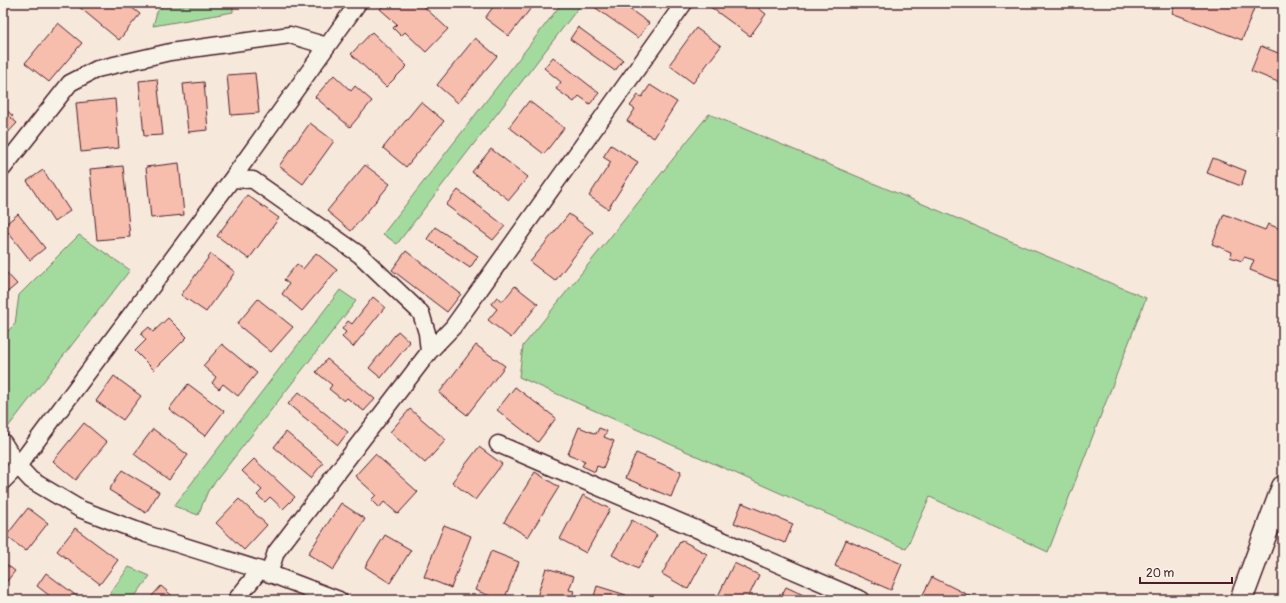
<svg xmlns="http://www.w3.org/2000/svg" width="1286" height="603" viewBox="0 0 1286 603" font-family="Pangolin,sans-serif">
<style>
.green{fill:#a3db9f;stroke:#767d65}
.building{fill:#f7beae;stroke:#4a1f2b}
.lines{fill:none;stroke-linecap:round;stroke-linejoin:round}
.service-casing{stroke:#4a1f2b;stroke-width:19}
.primary-casing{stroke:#4a1f2b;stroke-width:25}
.service{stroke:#f7f3e8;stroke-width:16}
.primary{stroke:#f7f3e8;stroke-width:22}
</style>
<rect width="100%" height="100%" fill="#f7e8dc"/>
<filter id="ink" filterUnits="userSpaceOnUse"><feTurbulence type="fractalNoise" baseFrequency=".025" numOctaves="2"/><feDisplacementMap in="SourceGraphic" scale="8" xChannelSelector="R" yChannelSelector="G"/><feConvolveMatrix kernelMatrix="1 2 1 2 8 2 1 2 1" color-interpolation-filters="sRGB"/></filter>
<g filter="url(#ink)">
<!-- green -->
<path class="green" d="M 165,3 L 233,3 L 233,12 L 153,26 L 157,12 Z
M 562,3 L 582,3 L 397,244 L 383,234 Z
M 709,114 L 1146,298 L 1048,552 L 930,497 L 906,549 L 519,377 L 523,346 Z
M 79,235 L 130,270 L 8,427 L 3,422 L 3,336 L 15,324 L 19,295 Z
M 340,290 L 356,301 L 208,491 L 198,515 L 174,506 Z
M 129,567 L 150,576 L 132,600 L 105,600 Z"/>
<!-- building -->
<path class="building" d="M 80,3 L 126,3 L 140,14 L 119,40 L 78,6 Z
M 386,3 L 420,3 L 448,29 L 426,52 L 405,32 L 401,36 L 393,28 L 397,24 L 380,9 Z
M 496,3 L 535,3 L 509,36 L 485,18 Z
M 595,3 L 621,3 L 649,23 L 638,38 L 593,6 Z
M 705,3 L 752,3 L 766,14 L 750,36 Z
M 1176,3 L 1256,3 L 1242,40 L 1172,13 Z
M 58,23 L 82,43 L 49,82 L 25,63 Z
M 578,27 L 623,60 L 615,71 L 570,39 Z
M 696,28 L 721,46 L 693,83 L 669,65 Z
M 372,32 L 407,66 L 386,87 L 351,54 Z
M 475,38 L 497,56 L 458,103 L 437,85 Z
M 1261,46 L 1283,55 L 1283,84 L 1251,71 Z
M 553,57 L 599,93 L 590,104 L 579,96 L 574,102 L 556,89 L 561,82 L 544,68 Z
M 255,73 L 259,113 L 231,115 L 227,75 Z
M 334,75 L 351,91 L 355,86 L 372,101 L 350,127 L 315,97 Z
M 157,79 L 163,135 L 144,136 L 139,81 Z
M 204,82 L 208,130 L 188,132 L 183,84 Z
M 650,85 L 677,102 L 654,138 L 627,121 L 635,109 L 630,106 L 638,95 L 642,97 Z
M 115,99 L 119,148 L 81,152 L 76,103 Z
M 529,101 L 564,128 L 544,154 L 509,127 Z
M 421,102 L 444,121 L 406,167 L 383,148 Z
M 3,107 L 13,116 L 11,118 L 17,123 L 3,138 Z
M 310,123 L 334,141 L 303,184 L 279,166 Z
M 611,145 L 638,162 L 608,209 L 589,196 L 611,162 L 603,157 Z
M 491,149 L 528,177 L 509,200 L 472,172 Z
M 1213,158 L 1246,171 L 1241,186 L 1207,173 Z
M 179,163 L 184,215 L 151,218 L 146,167 Z
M 365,165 L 390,184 L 351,231 L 327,211 Z
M 123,166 L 130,237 L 97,240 L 90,169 Z
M 43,170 L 70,211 L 54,222 L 27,181 Z
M 458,190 L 505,226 L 493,240 L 446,205 Z
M 247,195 L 279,218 L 249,259 L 217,236 Z
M 18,214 L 45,248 L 30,260 L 3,226 Z
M 569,214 L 593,232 L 555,281 L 530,262 Z
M 1224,214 L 1265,230 L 1268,224 L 1283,230 L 1283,283 L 1250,270 L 1254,260 L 1244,257 L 1242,261 L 1230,257 L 1232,252 L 1212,244 Z
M 435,227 L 478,256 L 470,268 L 427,239 Z
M 406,251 L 461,294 L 447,312 L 392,270 Z
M 316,253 L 337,270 L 302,311 L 282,294 L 289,284 L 284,280 L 297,264 L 303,269 Z
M 211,254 L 235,272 L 206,312 L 181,295 Z
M 3,269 L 17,284 L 4,295 L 3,294 Z
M 515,286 L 538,304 L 511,338 L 488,320 L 497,309 L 491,304 L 497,297 L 503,301 Z
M 373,297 L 385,307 L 353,347 L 342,337 L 346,332 L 342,329 L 348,321 L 352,324 Z
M 258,299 L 293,327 L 271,352 L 237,324 Z
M 168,318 L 187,337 L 154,370 L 135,351 L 146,340 L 141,334 L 149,327 L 153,332 Z
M 398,331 L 410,342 L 381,378 L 369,368 Z
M 222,344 L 257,373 L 238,396 L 223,384 L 219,389 L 212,383 L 216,377 L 203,366 Z
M 476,345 L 505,366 L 467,415 L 439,393 Z
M 327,359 L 375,399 L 364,411 L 347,398 L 344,401 L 329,389 L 332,385 L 316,372 Z
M 114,376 L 141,396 L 123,420 L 96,401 Z
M 188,384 L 224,411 L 205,436 L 169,409 Z
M 515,387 L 556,418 L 538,442 L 497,410 Z
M 299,392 L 348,432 L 338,445 L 288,404 Z
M 410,409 L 446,440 L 425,463 L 390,432 Z
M 84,423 L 107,442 L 76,480 L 53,461 Z
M 579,427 L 596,434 L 599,428 L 607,431 L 604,437 L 614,441 L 603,468 L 597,466 L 595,472 L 582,466 L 585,461 L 568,454 Z
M 153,429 L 188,455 L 169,480 L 134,454 Z
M 286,432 L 323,463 L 311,478 L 274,447 Z
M 479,447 L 502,464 L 475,500 L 452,482 Z
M 636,453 L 681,472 L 671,497 L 625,478 Z
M 375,454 L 418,492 L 398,514 L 384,502 L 379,508 L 371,500 L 376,495 L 355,476 Z
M 254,459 L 295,497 L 283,509 L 270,497 L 265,502 L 257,495 L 262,490 L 242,471 Z
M 122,470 L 159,492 L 146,513 L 109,490 Z
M 535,472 L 559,487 L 528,537 L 504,522 Z
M 583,495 L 610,509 L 586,553 L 560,539 Z
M 239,499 L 267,525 L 244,550 L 216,523 Z
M 341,503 L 365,519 L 333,570 L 308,554 Z
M 742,503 L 793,524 L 785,543 L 734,523 Z
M 28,508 L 48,523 L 26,551 L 6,536 Z
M 632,520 L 657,535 L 638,569 L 612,555 Z
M 444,525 L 471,536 L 451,588 L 424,577 Z
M 75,528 L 118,560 L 100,584 L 57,551 Z
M 385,535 L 411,550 L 390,583 L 365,567 Z
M 681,540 L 707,554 L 688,589 L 662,574 Z
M 846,540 L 902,564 L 891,590 L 835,566 Z
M 491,551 L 519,562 L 504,600 L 500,600 L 475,590 Z
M 3,562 L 15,571 L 3,586 Z
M 734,563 L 759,575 L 747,600 L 722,600 L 717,598 Z
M 546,568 L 574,576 L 569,590 L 574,591 L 571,600 L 566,599 L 566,600 L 536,600 Z
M 46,573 L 82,600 L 55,600 L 37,586 Z
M 932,577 L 978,600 L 920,600 Z
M 161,586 L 177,600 L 155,600 L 151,597 Z
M 597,586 L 626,595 L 625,600 L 593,600 Z
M 786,587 L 810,598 L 809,600 L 779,600 Z"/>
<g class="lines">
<defs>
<path id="service" d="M 3,168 L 70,83 L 97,69 L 170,52 L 290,35 L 327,46
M 232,179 L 253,180 L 360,255 L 421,313 L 427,333 L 429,352
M 3,442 L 18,466 L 31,480 L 80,509 L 146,534 L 260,570 L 339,600
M 498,444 L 862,600
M 3,481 L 18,466 L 232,179 L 358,3
M 269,574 L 276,552 L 429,352 L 453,327 L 684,3
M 236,600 L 260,570"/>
<path id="primary" d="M 1241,600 L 1283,487"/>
</defs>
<!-- service casing -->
<use href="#service" class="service-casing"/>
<!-- primary casing -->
<use href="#primary" class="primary-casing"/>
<!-- service -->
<use href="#service" class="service"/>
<!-- primary -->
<use href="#primary" class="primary"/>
</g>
</g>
<!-- margin -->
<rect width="1286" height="603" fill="none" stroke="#f7f3e8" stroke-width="16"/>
<rect x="8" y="8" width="1270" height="587" fill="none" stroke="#4a1f2b" stroke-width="1.5" filter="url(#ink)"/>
<!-- scale -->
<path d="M1140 577v6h92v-6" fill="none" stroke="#4a1f2b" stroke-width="2"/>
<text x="1146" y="577" font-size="12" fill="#4a1f2b" stroke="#f7f3e8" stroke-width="3" paint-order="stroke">20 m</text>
</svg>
